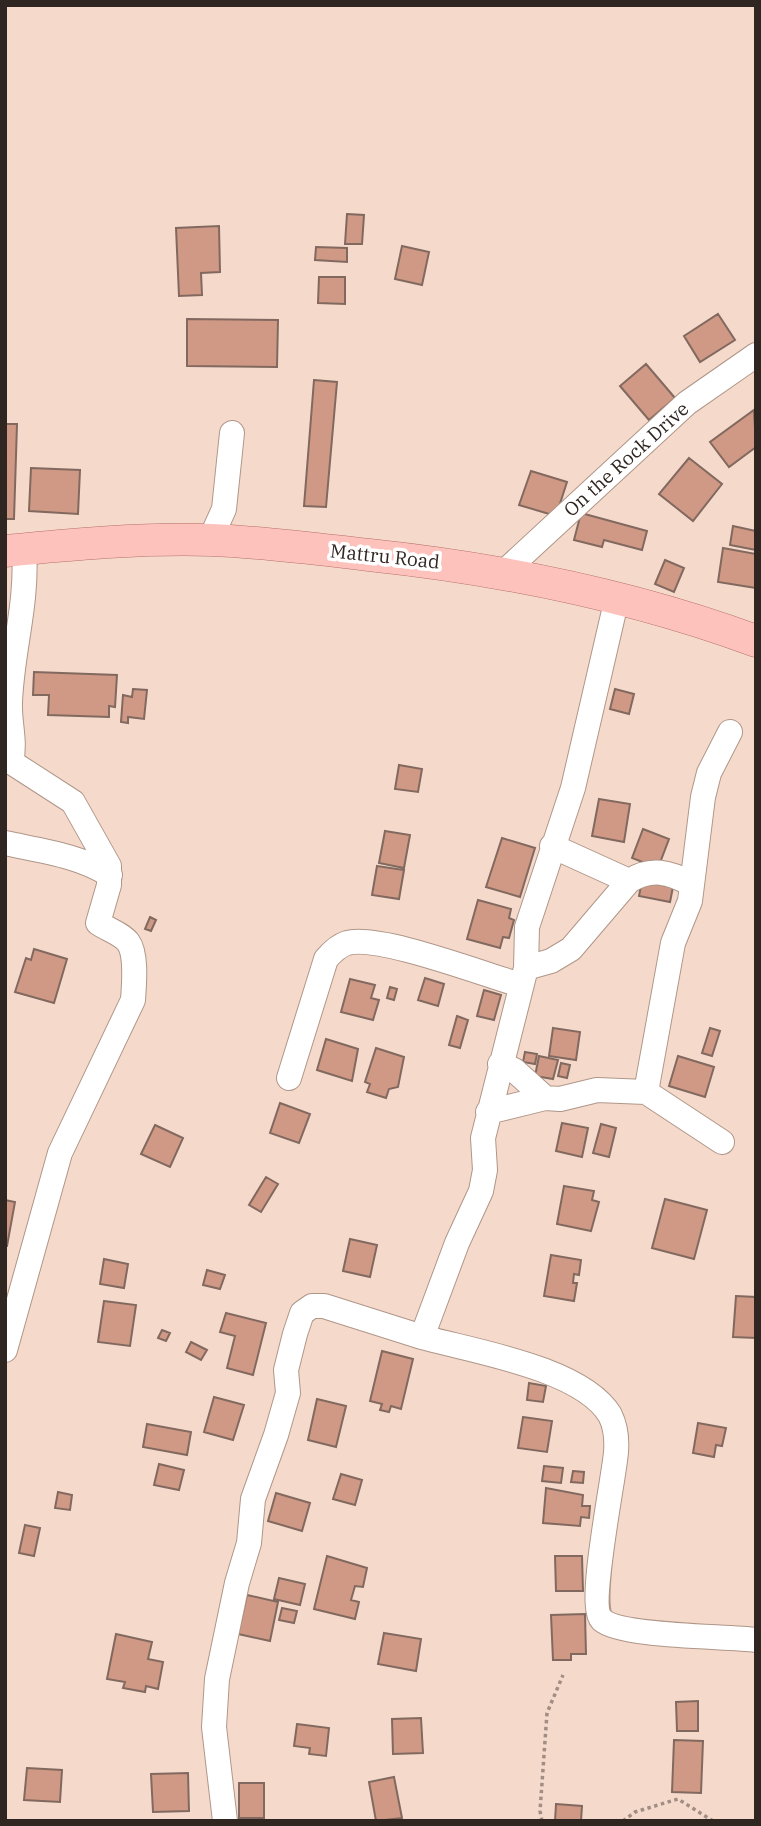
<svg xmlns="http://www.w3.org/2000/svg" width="761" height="1826" viewBox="0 0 761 1826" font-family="'IBM Plex Serif',serif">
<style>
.building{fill:#d09985;stroke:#82695f;stroke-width:2}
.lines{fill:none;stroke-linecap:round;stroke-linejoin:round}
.minor-casing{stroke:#af9688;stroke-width:26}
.major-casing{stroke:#b57168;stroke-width:33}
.path{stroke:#a18d83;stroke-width:3.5;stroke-dasharray:3.5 3.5;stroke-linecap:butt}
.minor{stroke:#fff;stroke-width:24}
.major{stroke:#fec2bc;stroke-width:32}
.labels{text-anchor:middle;stroke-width:7;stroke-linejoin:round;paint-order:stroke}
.street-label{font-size:19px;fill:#302621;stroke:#fff}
</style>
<rect width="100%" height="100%" fill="#f5dacc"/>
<!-- building -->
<path class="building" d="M 347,214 L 364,215 L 362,244 L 345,244 Z
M 219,226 L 220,272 L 201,273 L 202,295 L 179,296 L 176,228 Z
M 402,246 L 429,252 L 422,285 L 395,279 Z
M 316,247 L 347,248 L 347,262 L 315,260 Z
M 319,277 L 345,277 L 345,304 L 318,303 Z
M 718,314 L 735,340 L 700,362 L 684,336 Z
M 187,319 L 278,320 L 277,367 L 187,366 Z
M 646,364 L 675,398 L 649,420 L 620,386 Z
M 314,380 L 337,382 L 326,507 L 304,506 Z
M 754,410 L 756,447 L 729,467 L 710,442 Z
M 5,424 L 17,424 L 14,519 L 5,519 Z
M 689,458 L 722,484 L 693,521 L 659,494 Z
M 31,468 L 80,470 L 78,514 L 29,511 Z
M 531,471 L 567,482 L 556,516 L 519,505 Z
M 581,513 L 647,531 L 642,550 L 604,540 L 602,547 L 574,540 Z
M 733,526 L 756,531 L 756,550 L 730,545 Z
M 723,548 L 756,554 L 756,588 L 718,582 Z
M 665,560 L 684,568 L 674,592 L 655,584 Z
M 34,672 L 117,675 L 115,707 L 109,706 L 109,717 L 48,715 L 49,695 L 33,695 Z
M 133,689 L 147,690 L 144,719 L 128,717 L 128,723 L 121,722 L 123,695 L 132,697 Z
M 615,689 L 634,694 L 629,714 L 610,709 Z
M 399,765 L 422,769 L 418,792 L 395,789 Z
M 599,799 L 630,804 L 624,842 L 592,836 Z
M 643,829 L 669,839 L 658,868 L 632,858 Z
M 385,831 L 410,835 L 404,868 L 379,863 Z
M 502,838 L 535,848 L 520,897 L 486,887 Z
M 377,866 L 404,870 L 399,899 L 372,895 Z
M 642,881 L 673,887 L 670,902 L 639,896 Z
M 478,900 L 511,909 L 509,918 L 514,920 L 509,938 L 503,937 L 500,948 L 467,939 Z
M 150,917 L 156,920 L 151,931 L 145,929 Z
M 34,949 L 67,959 L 54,1003 L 15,992 L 26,958 L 31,960 Z
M 425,978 L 444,984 L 438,1006 L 418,1000 Z
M 350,979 L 375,985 L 371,998 L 379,1000 L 373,1020 L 341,1012 Z
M 390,987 L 397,989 L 394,1000 L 387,998 Z
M 484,990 L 501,995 L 494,1020 L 477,1016 Z
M 457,1016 L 468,1020 L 460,1048 L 449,1045 Z
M 553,1028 L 580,1032 L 576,1060 L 549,1056 Z
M 710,1028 L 720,1031 L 712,1056 L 702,1053 Z
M 326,1039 L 358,1049 L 352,1081 L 317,1070 Z
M 376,1048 L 404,1057 L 398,1087 L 389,1089 L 386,1098 L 367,1092 L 370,1084 L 365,1082 Z
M 525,1052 L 537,1054 L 535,1064 L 523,1062 Z
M 539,1056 L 558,1060 L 553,1079 L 535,1076 Z
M 678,1056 L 714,1067 L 705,1097 L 669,1086 Z
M 561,1063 L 570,1065 L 567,1078 L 558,1076 Z
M 280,1103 L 310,1114 L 299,1143 L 270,1133 Z
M 562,1123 L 588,1128 L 582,1157 L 556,1151 Z
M 601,1124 L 616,1128 L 609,1157 L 593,1153 Z
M 155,1125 L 183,1138 L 170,1167 L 141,1154 Z
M 266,1177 L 278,1184 L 261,1212 L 249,1205 Z
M 564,1186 L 594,1191 L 592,1200 L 599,1202 L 591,1231 L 557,1224 Z
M 665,1199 L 707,1210 L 694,1259 L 652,1248 Z
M 5,1200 L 15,1202 L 7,1246 L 5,1246 Z
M 350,1239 L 377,1245 L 370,1277 L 343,1271 Z
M 551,1255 L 581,1260 L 579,1275 L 574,1274 L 573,1283 L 577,1283 L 574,1301 L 544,1296 Z
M 104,1259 L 128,1264 L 124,1288 L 100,1284 Z
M 207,1270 L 225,1275 L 220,1289 L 203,1285 Z
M 736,1296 L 756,1297 L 756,1338 L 733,1337 Z
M 104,1301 L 136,1305 L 130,1346 L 98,1342 Z
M 226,1313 L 266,1323 L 253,1375 L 227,1368 L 235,1336 L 220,1332 Z
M 162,1330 L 170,1333 L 166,1341 L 158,1338 Z
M 191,1342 L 207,1350 L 201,1360 L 186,1352 Z
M 382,1351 L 413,1359 L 401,1409 L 391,1406 L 389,1412 L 380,1410 L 382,1404 L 370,1401 Z
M 529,1383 L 546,1386 L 543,1402 L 527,1400 Z
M 214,1397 L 244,1405 L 233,1440 L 204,1432 Z
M 317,1399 L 346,1406 L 336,1447 L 308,1440 Z
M 523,1417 L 552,1421 L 547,1452 L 518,1448 Z
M 698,1423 L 726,1428 L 722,1446 L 716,1445 L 714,1457 L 693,1453 Z
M 147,1424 L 191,1432 L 187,1455 L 143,1447 Z
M 159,1464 L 184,1470 L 179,1490 L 154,1485 Z
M 544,1466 L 563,1468 L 561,1483 L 542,1481 Z
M 573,1471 L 584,1472 L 583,1483 L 571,1482 Z
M 341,1474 L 362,1480 L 355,1505 L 333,1499 Z
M 546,1488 L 583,1495 L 582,1506 L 590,1506 L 589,1518 L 581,1517 L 580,1526 L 543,1523 Z
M 58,1492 L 72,1495 L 70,1510 L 55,1508 Z
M 276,1493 L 310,1503 L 302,1531 L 268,1521 Z
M 25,1525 L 40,1528 L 34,1556 L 19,1553 Z
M 327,1556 L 367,1568 L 363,1587 L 355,1586 L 351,1600 L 359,1602 L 355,1619 L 314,1609 Z
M 555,1556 L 582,1556 L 583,1591 L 556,1591 Z
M 279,1578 L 305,1584 L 300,1605 L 274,1599 Z
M 247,1595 L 278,1602 L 270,1641 L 238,1634 Z
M 282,1608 L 297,1611 L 294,1623 L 279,1620 Z
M 585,1614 L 586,1654 L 571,1654 L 571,1660 L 553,1660 L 551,1615 Z
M 384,1633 L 421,1639 L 416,1671 L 378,1664 Z
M 116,1634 L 152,1642 L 148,1659 L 163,1662 L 158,1689 L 146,1686 L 145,1692 L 123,1688 L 125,1682 L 107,1679 Z
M 698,1701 L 698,1731 L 677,1731 L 676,1702 Z
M 421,1718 L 423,1753 L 393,1754 L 392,1719 Z
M 297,1724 L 329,1728 L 326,1756 L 309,1754 L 310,1748 L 294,1746 Z
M 674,1740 L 703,1741 L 701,1793 L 672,1792 Z
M 27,1768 L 62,1770 L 60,1802 L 24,1800 Z
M 188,1773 L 189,1811 L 153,1812 L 151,1774 Z
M 394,1777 L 402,1818 L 376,1821 L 369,1782 Z
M 239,1783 L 264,1783 L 264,1818 L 239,1818 Z
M 556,1804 L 582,1806 L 581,1821 L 555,1821 Z"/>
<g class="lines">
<defs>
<path id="minor" d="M 210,540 L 224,509 L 232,433
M 503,573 L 687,403 L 756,355
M 5,843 C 42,851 78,855 110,875
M 552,846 L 629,881
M 526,968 L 551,961 L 571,949 L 629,881 C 651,867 670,872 691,884
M 500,1064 L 514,1070 L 545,1098 L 560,1099 L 597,1090 L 646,1092
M 289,1078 L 326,959 C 332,952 338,946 347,943 C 379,934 485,975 521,985
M 488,1112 L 545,1098
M 722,1142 L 646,1092 L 673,943 L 690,901 L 703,797 L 709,773 L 730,732
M 422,1337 C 472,1351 582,1368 610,1415 C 616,1427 617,1439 616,1452 C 614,1479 587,1606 602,1620 C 621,1637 726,1636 756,1640
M 5,1350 L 60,1153 L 133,1000 C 134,985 137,954 128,942 C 122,934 107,929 98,923 L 109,885 L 109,866 L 73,802 L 11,762 C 16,741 9,723 10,702 C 12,650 28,603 24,549
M 225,1821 L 214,1727 L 217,1679 L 237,1583 L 249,1543 L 253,1499 L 276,1435 L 288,1393 L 286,1370 L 295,1334 L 302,1313 L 312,1306 L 324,1306 L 422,1337 L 457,1243 L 481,1191 L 485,1170 L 483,1138 L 526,968 L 527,927 L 573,788 L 617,598"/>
<path id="major" d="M 5,551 C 74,544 142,538 211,540 C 264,542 316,549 369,555 C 501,569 631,595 756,641"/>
</defs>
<!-- minor casing -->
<use href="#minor" class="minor-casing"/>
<!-- major casing -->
<use href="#major" class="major-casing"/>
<!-- path -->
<path class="path" d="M 542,1821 L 540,1811 L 547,1713 L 563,1675
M 623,1821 L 635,1812 L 678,1799 L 713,1821"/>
<!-- minor -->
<use href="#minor" class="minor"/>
<!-- major -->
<use href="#major" class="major"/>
</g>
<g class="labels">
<!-- street labels -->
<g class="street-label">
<text transform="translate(626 459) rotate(-42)" y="7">On the Rock Drive</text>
<text transform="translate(385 556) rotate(6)" y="7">Mattru Road</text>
</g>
</g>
<!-- border -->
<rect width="761" height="1826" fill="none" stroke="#302621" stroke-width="14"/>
</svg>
